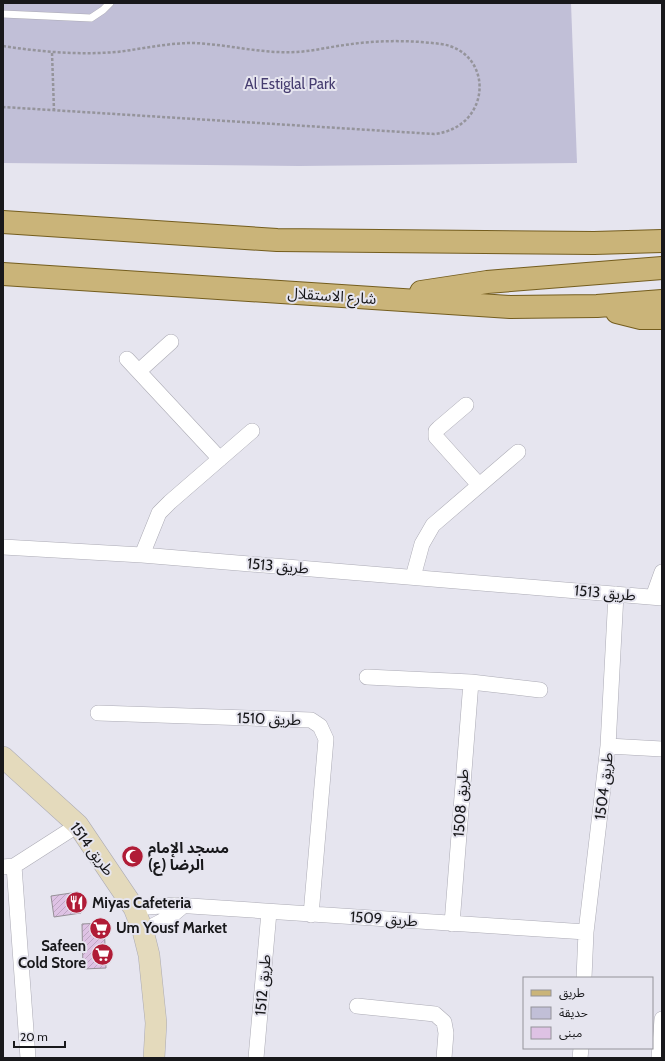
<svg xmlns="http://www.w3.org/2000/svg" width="665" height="1061" viewBox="0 0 665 1061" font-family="Cabin,'Noto Sans Arabic',sans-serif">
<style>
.park{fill:#c1bfd7}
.building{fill:url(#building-hatch);stroke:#969097}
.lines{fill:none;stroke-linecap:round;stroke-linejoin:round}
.lane-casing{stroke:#acabb5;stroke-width:8}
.street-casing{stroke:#acabb5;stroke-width:16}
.secondary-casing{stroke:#acabb5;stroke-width:22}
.primary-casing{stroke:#745d1e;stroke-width:24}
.path{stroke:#95949b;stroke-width:2.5;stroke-dasharray:3 2;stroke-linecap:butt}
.lane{stroke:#fff;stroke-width:7}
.street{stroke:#fff;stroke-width:15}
.secondary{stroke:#e4dabc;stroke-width:21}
.primary{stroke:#cab479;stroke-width:22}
.labels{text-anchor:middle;stroke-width:4;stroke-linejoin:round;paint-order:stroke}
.park-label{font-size:15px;fill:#463d70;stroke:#e6e5ef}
.street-label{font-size:15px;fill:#18181b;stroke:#e6e5ef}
.poi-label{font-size:15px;font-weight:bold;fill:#18181b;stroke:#e6e5ef;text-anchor:start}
</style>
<defs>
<pattern id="building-hatch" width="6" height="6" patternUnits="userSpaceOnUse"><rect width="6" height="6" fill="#dec2e4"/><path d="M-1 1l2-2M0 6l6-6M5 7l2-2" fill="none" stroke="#bea6c3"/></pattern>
</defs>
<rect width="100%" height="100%" fill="#e6e5ef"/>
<!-- park -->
<path class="park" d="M 3,3 L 571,3 L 577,163 L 299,166 L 3,163 Z"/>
<!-- building -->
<path class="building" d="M 78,892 L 81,913 L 54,917 L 51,896 Z
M 104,923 L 106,968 L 83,969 L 82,924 Z"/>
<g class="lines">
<defs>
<path id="lane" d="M 3,14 L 91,18 L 103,10 L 110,3"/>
<path id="street" d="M 127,359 L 220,459
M 139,371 L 171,342
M 466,405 L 439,428 L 436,431 L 436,437 L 479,485
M 3,547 L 142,555 L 662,598
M 142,555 L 159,513 L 170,502 L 252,431
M 413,577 L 422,544 L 433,525 L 518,452
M 653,597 L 662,572
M 367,677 L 471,682 L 540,690
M 98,713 L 311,720 L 320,726 L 326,739 L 311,915
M 608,746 L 662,749
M 14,866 L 28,1058
M 3,867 L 14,866 L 78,825
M 134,908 L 175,905 L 586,932
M 452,924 L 471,682
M 143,931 L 170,917 L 183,906
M 584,978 L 586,932 L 608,746 L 616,594
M 357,1006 L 435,1014 L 444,1022 L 446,1033 L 444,1058
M 256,1058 L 269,912
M 580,1058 L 581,1048
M 659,1058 L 662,1019"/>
<path id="secondary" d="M 3,757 L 78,825 L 134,908 L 143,931 L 149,955 L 156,1023 L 154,1058"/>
<path id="primary" d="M 3,222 L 277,240 L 594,243 L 662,241
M 3,274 L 510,307 L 597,306 L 662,301
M 421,292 L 487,282 L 662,268
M 617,312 L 641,318 L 662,318"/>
</defs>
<!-- lane casing -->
<use href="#lane" class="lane-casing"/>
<!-- street casing -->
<use href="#street" class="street-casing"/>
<!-- secondary casing -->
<use href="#secondary" class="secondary-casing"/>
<!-- primary casing -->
<use href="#primary" class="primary-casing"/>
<!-- path -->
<path class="path" d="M 3,46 C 41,52 79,55 117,52 C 142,49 167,43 192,43 C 228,44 260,54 297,52 C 313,51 329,47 345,45 C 376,40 410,40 441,44 C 495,52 492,128 434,134 L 3,107
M 52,53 L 54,110"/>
<!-- lane -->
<use href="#lane" class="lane"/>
<!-- street -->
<use href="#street" class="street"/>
<!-- secondary -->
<use href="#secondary" class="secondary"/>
<!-- primary -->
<use href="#primary" class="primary"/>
</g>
<!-- icons -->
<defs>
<symbol id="mosque-disc" viewBox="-11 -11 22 22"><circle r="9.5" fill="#b01c37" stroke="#e6e5ef"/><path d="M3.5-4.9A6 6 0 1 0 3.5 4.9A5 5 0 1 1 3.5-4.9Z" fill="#fff"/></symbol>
<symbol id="restaurant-disc" viewBox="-11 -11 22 22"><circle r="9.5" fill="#b01c37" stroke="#e6e5ef"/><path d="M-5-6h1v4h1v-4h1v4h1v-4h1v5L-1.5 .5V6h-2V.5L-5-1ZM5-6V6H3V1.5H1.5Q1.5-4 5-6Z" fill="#fff"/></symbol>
<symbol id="supermarket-disc" viewBox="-11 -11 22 22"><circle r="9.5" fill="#b01c37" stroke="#e6e5ef"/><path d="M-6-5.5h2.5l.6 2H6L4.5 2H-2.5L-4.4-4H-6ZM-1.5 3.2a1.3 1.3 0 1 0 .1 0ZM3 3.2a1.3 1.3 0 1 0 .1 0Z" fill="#fff"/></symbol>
</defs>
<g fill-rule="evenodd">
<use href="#mosque-disc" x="120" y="844" width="25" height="25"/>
<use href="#restaurant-disc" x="64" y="890" width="25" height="25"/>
<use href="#supermarket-disc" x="88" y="916" width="25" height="25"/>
<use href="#supermarket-disc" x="90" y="942" width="25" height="25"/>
</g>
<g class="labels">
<!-- park labels -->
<g class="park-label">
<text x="290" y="89">Al Estiglal Park</text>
</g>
<!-- street labels -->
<g class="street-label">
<text transform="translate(332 296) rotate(4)" y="5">شارع الاستقلال</text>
<text transform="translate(278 566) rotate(5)" y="5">طريق 1513</text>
<text transform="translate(605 593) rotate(5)" y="5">طريق 1513</text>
<text transform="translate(269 719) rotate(2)" y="5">طريق 1510</text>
<text transform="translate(604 786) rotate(-83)" y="5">طريق 1504</text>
<text transform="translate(461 803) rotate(-86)" y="5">طريق 1508</text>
<text transform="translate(92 849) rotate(53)" y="5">طريق 1514</text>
<text transform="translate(384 919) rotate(4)" y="5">طريق 1509</text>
<text transform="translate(263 985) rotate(-85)" y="5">طريق 1512</text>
</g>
<!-- poi labels -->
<g class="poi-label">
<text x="148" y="853">مسجد الإمام<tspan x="148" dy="17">الرضا (ع)</tspan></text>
<text x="92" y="908">Miyas Cafeteria</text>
<text x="116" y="933">Um Yousf Market</text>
<text x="86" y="951" text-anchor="end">Safeen<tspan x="86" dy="17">Cold Store</tspan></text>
</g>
</g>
<!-- border -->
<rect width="665" height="1061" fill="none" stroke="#18181b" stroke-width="8"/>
<!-- legend -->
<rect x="523" y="977" width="130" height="72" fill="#e6e5ef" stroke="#94939a"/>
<rect x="531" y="990" width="20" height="6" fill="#cab479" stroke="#94939a"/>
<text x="559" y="997" font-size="12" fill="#18181b">طريق</text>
<rect x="531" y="1007" width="20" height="12" fill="#c1bfd7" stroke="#94939a"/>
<text x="559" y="1017" font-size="12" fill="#18181b">حديقة</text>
<rect x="531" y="1027" width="20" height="12" fill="#dec2e4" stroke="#94939a"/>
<text x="559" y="1037" font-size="12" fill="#18181b">مبنى</text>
<!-- scale -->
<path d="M14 1041v6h51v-6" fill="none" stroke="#18181b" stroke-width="2"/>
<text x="20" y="1041" font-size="12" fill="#18181b" stroke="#e6e5ef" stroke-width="3" paint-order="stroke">20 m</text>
</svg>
